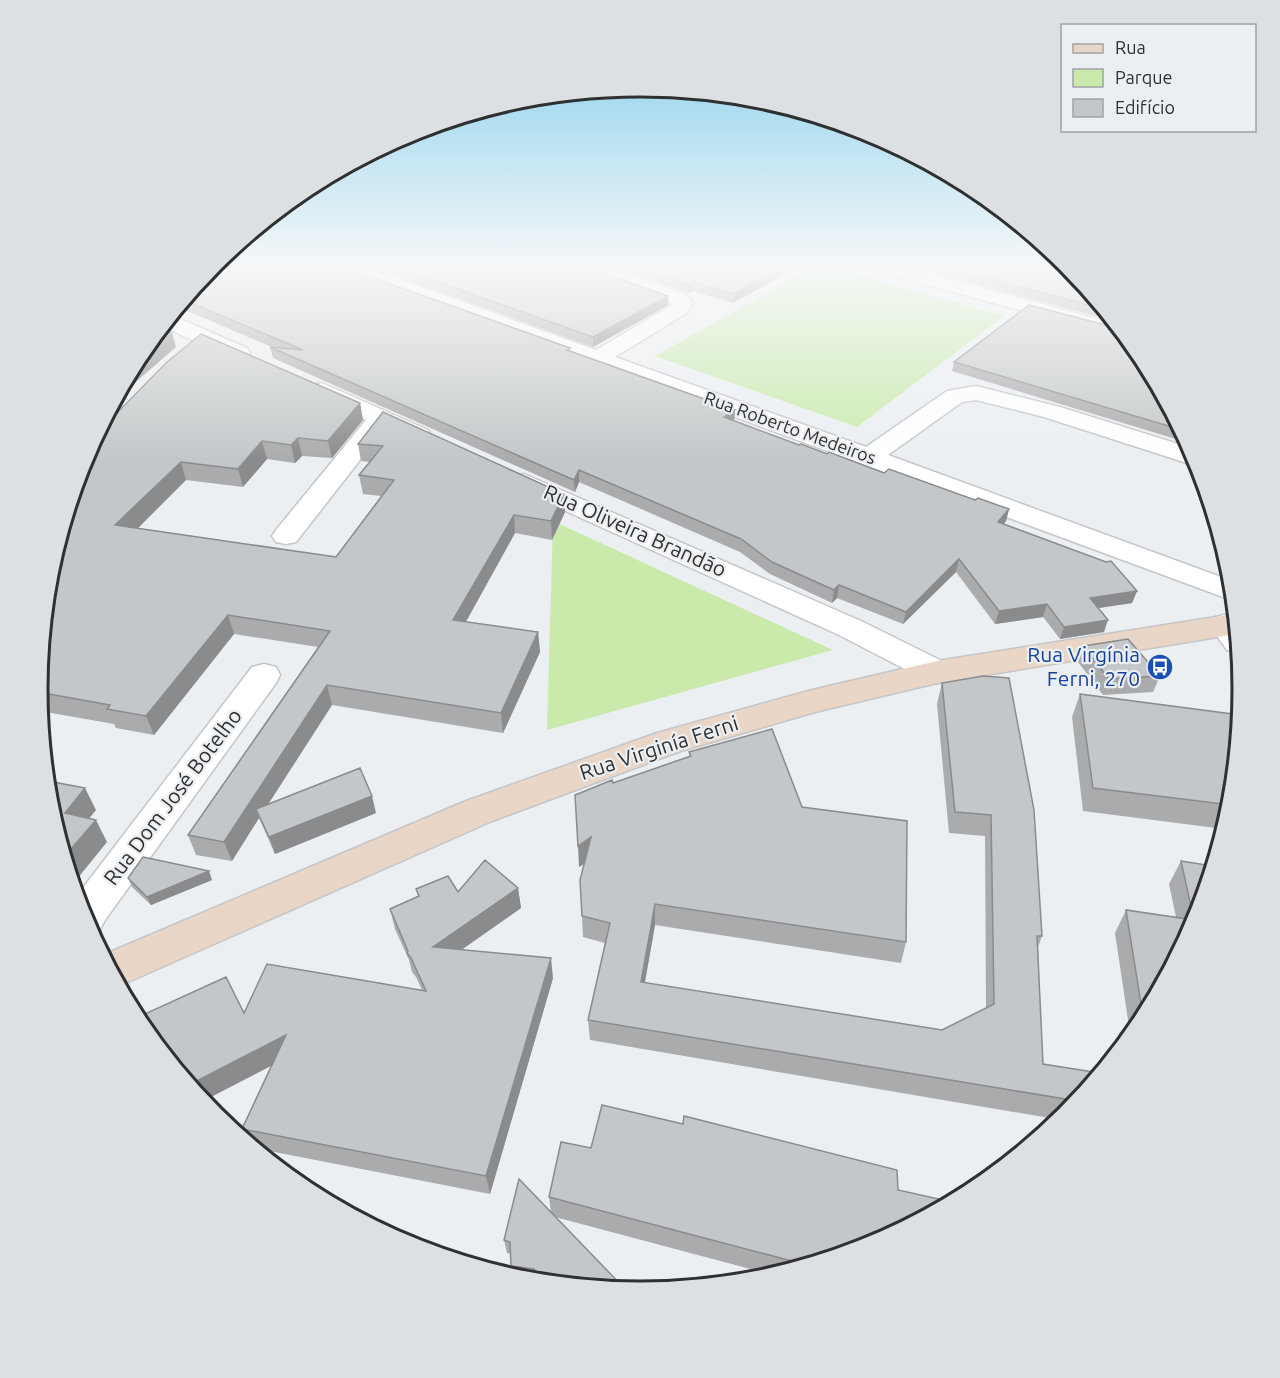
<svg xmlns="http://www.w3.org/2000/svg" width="1280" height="1378" viewBox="0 0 1280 1378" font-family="Ubuntu,sans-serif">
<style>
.green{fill:#caeaac}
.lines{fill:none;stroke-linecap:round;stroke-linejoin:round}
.street-casing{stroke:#c4c6c9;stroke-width:3}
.secondary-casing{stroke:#c4c6c9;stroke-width:3}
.street{fill:#fff;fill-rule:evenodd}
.secondary{fill:#e9d6c6;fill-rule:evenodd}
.wall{fill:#a9abad}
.shaded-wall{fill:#898b8d}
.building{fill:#c4c7c9;stroke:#898b8d;stroke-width:1.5}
.labels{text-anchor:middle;stroke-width:4.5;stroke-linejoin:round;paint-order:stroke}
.far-street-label{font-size:18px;fill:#2f3031;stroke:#eceff2}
.street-label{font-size:21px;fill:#2f3031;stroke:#eceff2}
.transit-label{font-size:21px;fill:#164399;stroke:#eceff2;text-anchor:end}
.rim{fill:none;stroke:#2f3031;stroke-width:3}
</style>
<rect width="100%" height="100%" fill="#eceff2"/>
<!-- green -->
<path class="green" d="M 814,267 L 829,267 L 1004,316 L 857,427 L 655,356 Z
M 553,521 L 833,650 L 547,730 Z"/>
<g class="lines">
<defs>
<path id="street" d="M 337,267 L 365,267 L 596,350 L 673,304 L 579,271 L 577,267 L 606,267 L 685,294 L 693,303 L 688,312 L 615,357 L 866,447 L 947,391 L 976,386 L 1060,407 L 1191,448 L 1199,465 L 1187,463 L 1044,417 L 976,400 L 962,402 L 888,455 L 1232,581 L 1234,601 L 339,271 Z
M 873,267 L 905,267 L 1116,324 L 1127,337 L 1116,336 L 875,271 Z
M 171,315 L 247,348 L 250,353 L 247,358 L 239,360 L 231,358 L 162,326 Z
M 322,383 L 428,430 L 431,435 L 428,440 L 419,442 L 410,440 L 385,428 L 296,542 L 286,544 L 276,542 L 272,536 L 276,530 L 366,420 L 314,395 L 310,390 L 314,385 Z
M 524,474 L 861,621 L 948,664 L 953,672 L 948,680 L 937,683 L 926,680 L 839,635 L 515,488 L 511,482 L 515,476 Z
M 1224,615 L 1236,619 L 1239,653 L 1227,650 L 1209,625 L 1213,618 Z
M 264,664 L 276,667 L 280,675 L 276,683 L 105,920 L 98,933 L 92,935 L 83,919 L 76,897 L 252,667 Z"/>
<path id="secondary" d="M 1235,614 L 1236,634 L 937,683 L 815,712 L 681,751 L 492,821 L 119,986 L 103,955 L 466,801 L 657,733 L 812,690 L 937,661 Z"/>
</defs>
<!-- street casing -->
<use href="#street" class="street-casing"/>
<!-- secondary casing -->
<use href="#secondary" class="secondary-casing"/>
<!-- street -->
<use href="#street" class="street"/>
<!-- secondary -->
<use href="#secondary" class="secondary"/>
</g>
<!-- wall -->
<path class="wall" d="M 210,267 L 570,348 L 570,351 L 735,410 L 734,421 L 799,445 L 884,473 L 975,500 L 1009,509 L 1006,521 L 1003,524 L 1137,591 L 1132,603 L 1099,608 L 1104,632 L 1060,639 L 1043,617 L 995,624 L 956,572 L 903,624 L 837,598 L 832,603 L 770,574 L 740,552 L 579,482 L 575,492 L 273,358 L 270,347 L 272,347 L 178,307 Z
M 392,267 L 585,267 L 668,305 L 593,347 L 393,275 Z
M 614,267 L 797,267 L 733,303 L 693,291 L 688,293 Z
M 912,267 L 1070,267 L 1114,321 Z
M 1141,355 L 1189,443 L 952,371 L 954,362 Z
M 360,403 L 363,420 L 332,458 L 302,456 L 295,463 L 267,459 L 243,487 L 186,480 L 138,528 L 336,557 L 381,496 L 363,494 L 359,475 L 370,462 L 361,461 L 358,444 L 383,412 L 564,494 L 565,512 L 552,540 L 515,533 L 466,622 L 538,632 L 540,652 L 503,733 L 332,705 L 268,804 L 376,813 L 275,854 L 259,818 L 232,861 L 196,855 L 188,835 L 318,647 L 234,634 L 154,735 L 116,728 L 114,724 L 40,711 L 38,689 L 84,458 Z
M 1083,646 L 1160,676 L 1153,692 L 1103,695 L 1078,662 Z
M 942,683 L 1042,936 L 1038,947 L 1043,1064 L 1100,1073 L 1066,1115 L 1056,1124 L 1055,1119 L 590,1040 L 588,1020 L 605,943 L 583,937 L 580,880 L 584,864 L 579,867 L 613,783 L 689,756 L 689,752 L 802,807 L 906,942 L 901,963 L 655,925 L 645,983 L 942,1030 L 986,1008 L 985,836 L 949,833 L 937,704 Z
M 1080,694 L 1240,715 L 1231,807 L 1224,829 L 1083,811 L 1072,717 Z
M 1181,861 L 1197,920 L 1141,1024 L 1133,1033 L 1130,1033 L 1115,933 L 1126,910 L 1176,917 L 1169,884 Z
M 128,878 L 212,880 L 151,905 L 132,887 Z
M 518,888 L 521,908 L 461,950 L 553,978 L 490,1194 L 254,1148 L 249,1143 L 242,1129 L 272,1065 L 203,1101 L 244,1013 L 422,990 L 416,977 L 412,972 L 409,960 L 395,929 L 390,909 L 418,896 L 416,889 L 458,892 Z
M 549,1197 L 870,1246 L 773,1275 L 555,1217 L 626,1290 L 522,1280 L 514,1277 L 511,1266 L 511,1254 L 507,1253 L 504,1240 L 551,1213 Z"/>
<!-- shaded-wall -->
<path class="shaded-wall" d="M 783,267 L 797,267 L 733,303 L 733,294 Z
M 693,282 L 693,291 L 688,293 L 688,285 Z
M 668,296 L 668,305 L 593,347 L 593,337 Z
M 172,333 L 176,347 L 138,380 L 107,414 L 133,366 Z
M 360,403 L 363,420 L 332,458 L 328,441 Z
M 735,410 L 734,422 L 724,417 Z
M 298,438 L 302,456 L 295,463 L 291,445 Z
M 262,441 L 267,459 L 243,487 L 238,469 Z
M 181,462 L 186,480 L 122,544 L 115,525 Z
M 579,470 L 579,482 L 575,492 L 574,480 Z
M 564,494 L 565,512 L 552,540 L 551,521 Z
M 1009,509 L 1006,521 L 995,534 L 998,522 Z
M 514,515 L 515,533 L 456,639 L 453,620 Z
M 959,559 L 956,572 L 903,624 L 906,612 Z
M 839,585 L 837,598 L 832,603 L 834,590 Z
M 1137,591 L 1132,603 L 1085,610 L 1090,598 Z
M 1047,604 L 1043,617 L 995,624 L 999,611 Z
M 228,615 L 234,634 L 154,735 L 146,716 Z
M 1108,620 L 1104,632 L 1060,639 L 1064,627 Z
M 538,632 L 540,652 L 503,733 L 501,713 Z
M 327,685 L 332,705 L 260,817 L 256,809 L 259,818 L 232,861 L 224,842 Z
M 85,788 L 96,810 L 76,835 L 65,813 Z
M 372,796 L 376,813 L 275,854 L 269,837 Z
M 96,820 L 107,842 L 73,884 L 64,857 Z
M 591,837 L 592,858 L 579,867 L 578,846 Z
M 209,871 L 212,880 L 151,905 L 147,897 Z
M 518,888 L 521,908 L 437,967 L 433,947 Z
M 655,904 L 655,925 L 641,1003 L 641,982 Z
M 551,958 L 553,978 L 490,1194 L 486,1176 Z
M 286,1035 L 294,1054 L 203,1101 L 189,1085 Z"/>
<!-- building -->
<path class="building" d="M 210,267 L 343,267 L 570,348 L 567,350 L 735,410 L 724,417 L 799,445 L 801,444 L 827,454 L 829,452 L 884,473 L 889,469 L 975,500 L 978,498 L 1009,509 L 998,522 L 1106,562 L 1111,561 L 1137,591 L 1090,598 L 1108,620 L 1064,627 L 1047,604 L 999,611 L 959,559 L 906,612 L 839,585 L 834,590 L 772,562 L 741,539 L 579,470 L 574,480 L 270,347 L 303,350 L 184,300 Z
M 395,267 L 585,267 L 668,296 L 593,337 Z
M 637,267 L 783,267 L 733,294 L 693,282 L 688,285 Z
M 945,267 L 1070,267 L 1104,309 Z
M 1029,305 L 1121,329 L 1141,355 L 1182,430 L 954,362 Z
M 158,331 L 172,333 L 133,366 L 139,354 Z
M 201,334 L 360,403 L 328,441 L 298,438 L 291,445 L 262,441 L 238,469 L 181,462 L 115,525 L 336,557 L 394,480 L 359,475 L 383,446 L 358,444 L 383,412 L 564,494 L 551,521 L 514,515 L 453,620 L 538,632 L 501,713 L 327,685 L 224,842 L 188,835 L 330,631 L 228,615 L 146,716 L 107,709 L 110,705 L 38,692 L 38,689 L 49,571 L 84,458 L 104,420 L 112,418 L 167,362 Z
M 1128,639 L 1160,676 L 1109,679 L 1083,646 Z
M 983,676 L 1009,678 L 1034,810 L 1042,936 L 1037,936 L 1043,1064 L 1100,1073 L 1067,1114 L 1065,1099 L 588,1020 L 610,923 L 582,916 L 580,880 L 591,837 L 578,846 L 575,795 L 612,780 L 613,783 L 691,756 L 689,752 L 772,729 L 802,807 L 907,821 L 906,942 L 655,904 L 641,982 L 942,1030 L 994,1004 L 991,815 L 955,812 L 942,683 Z
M 1080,694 L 1240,715 L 1231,805 L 1093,788 Z
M 360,768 L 372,796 L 269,837 L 256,809 Z
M 48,781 L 85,788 L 65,813 L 96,820 L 64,857 L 49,806 L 47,783 Z
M 143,857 L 209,871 L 147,897 L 128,878 Z
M 485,860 L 518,888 L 433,947 L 551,958 L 486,1176 L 242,1129 L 286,1035 L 189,1085 L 139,1023 L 136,1018 L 226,977 L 244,1013 L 267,964 L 426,991 L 411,958 L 407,953 L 408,951 L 390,909 L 419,896 L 416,889 L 448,876 L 458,892 Z
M 1181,861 L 1213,866 L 1197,920 L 1148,1011 L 1142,1010 L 1126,910 L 1194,920 Z
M 602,1105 L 683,1124 L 684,1116 L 897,1170 L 898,1190 L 952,1202 L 870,1246 L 807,1265 L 549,1197 L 561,1142 L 591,1148 Z
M 519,1179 L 626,1290 L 544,1282 L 534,1269 L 511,1266 L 510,1242 L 504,1240 Z"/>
<!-- sky -->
<linearGradient id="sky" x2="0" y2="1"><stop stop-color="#7ccbea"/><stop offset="0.58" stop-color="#f6f8f9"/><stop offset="1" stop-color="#f6f8f9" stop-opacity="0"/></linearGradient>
<rect width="1280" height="460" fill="url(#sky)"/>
<!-- icons -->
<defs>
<symbol id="bus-disc" viewBox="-11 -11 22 22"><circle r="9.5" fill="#1a4fb4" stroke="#eceff2"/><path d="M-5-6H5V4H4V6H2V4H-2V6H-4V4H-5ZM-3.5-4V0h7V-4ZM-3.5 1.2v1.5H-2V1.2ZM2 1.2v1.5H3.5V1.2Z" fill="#fff"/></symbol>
</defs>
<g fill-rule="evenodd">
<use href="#bus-disc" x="1145" y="652" width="30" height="30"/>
</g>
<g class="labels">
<!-- far-street labels -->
<g class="far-street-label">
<text transform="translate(790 428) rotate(20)" y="6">Rua Roberto Medeiros</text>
</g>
<!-- street labels -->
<g class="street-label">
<text transform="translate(635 531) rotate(24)" y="7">Rua Oliveira Brandão</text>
<text transform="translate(659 748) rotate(-18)" y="7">Rua Virginía Ferni</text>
<text transform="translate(173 797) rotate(-53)" y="7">Rua Dom José Botelho</text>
</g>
<!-- transit labels -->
<g class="transit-label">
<text x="1140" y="662">Rua Virgínia<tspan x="1140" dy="24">Ferni, 270</tspan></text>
</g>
</g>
<!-- crop -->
<path d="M0 0H1280V1378H0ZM48 689a592 592 0 1 1 1184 0a592 592 0 1 1-1184 0Z" fill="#dde0e3" fill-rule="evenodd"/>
<path class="rim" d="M48 689a592 592 0 1 1 1184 0a592 592 0 1 1-1184 0Z"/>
<!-- legend -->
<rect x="1061" y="24" width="195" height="108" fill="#eceff2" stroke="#a0a3a5" stroke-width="1.5"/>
<rect x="1073" y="44" width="30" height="9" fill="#e9d6c6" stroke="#a0a3a5" stroke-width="1.5"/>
<text x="1115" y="54" font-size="18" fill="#2f3031">Rua</text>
<rect x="1073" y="69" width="30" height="18" fill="#caeaac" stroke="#a0a3a5" stroke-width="1.5"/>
<text x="1115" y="84" font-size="18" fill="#2f3031">Parque</text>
<rect x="1073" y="99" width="30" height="18" fill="#c4c7c9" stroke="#a0a3a5" stroke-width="1.5"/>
<text x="1115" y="114" font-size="18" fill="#2f3031">Edifício</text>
</svg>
